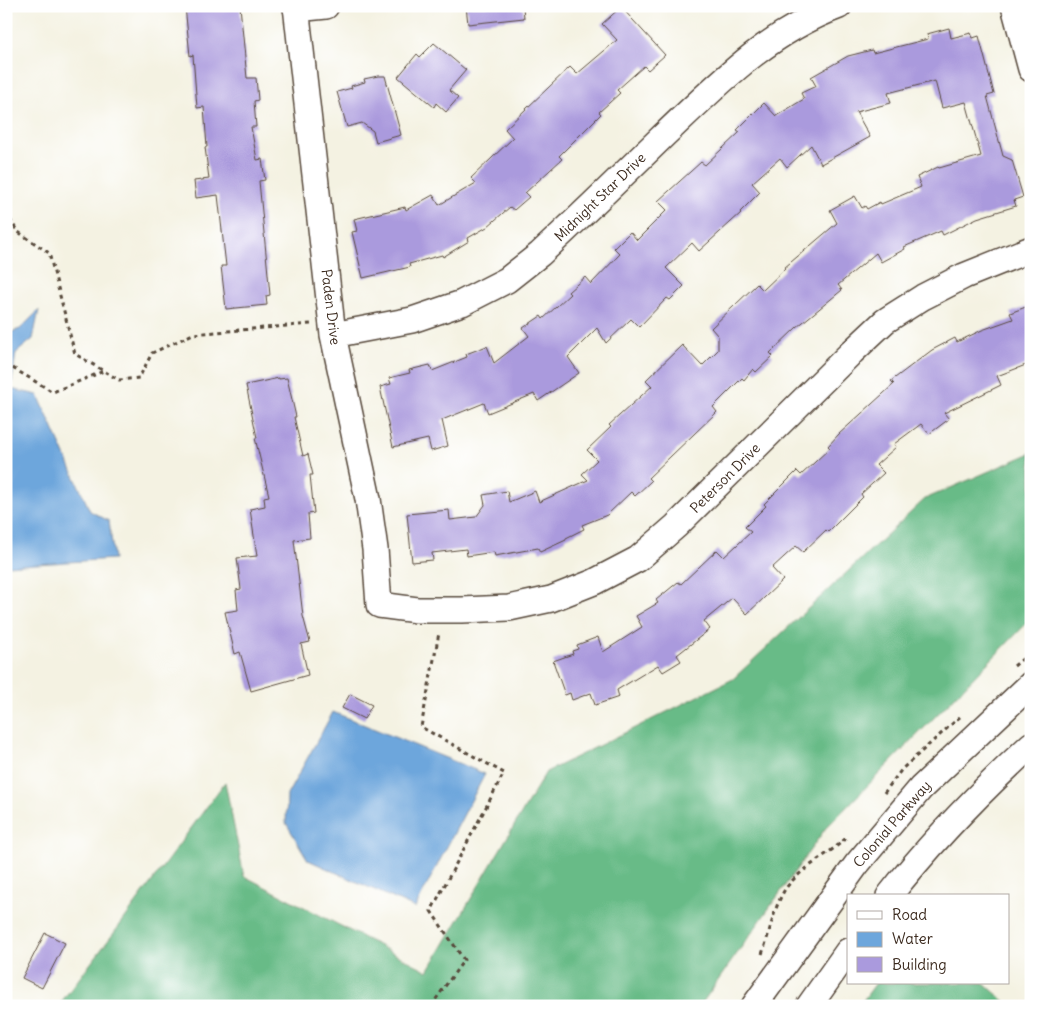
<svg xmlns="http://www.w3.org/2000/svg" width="1037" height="1012" viewBox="0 0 1037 1012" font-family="Delius,sans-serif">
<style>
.forest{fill:#68bb87;stroke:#527252}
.water{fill:#6da6dc;stroke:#54687d}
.building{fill:#aa9add}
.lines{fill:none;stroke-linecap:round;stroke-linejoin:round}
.minor-casing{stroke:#57483b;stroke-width:28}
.path{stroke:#57483b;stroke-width:3;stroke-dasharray:4 4;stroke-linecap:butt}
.minor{stroke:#fff;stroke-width:25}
.labels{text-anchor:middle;stroke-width:4.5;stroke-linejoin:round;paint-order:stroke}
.street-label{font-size:14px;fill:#3b2a1e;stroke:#fff}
</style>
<rect width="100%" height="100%" fill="#fff"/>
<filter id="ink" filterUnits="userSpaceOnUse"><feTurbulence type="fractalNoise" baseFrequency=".02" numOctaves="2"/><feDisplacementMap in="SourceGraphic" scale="10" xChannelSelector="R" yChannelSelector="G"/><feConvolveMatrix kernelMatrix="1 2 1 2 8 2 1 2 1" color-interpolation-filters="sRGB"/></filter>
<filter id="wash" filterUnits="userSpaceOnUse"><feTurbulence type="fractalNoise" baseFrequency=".0096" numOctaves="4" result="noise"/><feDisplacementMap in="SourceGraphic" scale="20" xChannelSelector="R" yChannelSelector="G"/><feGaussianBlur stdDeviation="1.12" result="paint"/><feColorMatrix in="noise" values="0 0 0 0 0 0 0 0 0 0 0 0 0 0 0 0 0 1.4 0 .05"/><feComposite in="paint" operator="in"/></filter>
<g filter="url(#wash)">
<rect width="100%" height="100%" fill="#f4f2e2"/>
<!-- forest -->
<path class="forest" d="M 1031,453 L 1031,619 L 825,829 L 700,1006 L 58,1006 L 117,929 L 225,782 L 244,876 L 428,971 L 546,772 L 733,679 L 925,499 Z
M 876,983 L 984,983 L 1010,1006 L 859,1006 Z"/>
<!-- water -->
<path class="water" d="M 39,310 L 33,339 L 16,353 L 11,389 L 38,395 L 90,511 L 109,521 L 114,559 L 6,566 L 6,334 L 20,329 Z
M 333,712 L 485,774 L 415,908 L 308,860 L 286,823 L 287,795 Z"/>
<g id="blocks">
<!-- building -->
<path class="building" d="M 185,6 L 240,6 L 247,78 L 256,78 L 258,100 L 254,101 L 256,127 L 251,127 L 257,160 L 262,159 L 265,180 L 259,181 L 270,295 L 266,296 L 267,305 L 226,309 L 221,266 L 226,266 L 218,195 L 196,198 L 194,181 L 209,179 L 205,147 L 207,147 L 204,107 L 197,108 L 193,55 L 190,56 Z
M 466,6 L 523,6 L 524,18 L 468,24 Z
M 621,7 L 665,55 L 648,70 L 644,66 L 617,90 L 620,93 L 599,112 L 601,114 L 559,156 L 562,159 L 525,193 L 529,197 L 514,210 L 510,207 L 487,227 L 468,238 L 469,241 L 443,257 L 442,255 L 409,264 L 410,267 L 363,278 L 352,232 L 357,231 L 354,219 L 405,207 L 406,210 L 433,195 L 439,205 L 476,183 L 471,178 L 513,138 L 505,129 L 570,67 L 577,74 L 617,40 L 602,24 Z
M 949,28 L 951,38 L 971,33 L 973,38 L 979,36 L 994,94 L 987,96 L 1003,156 L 1012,160 L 1023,197 L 1014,200 L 1016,206 L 977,218 L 943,235 L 941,231 L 904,247 L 905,249 L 881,262 L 876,253 L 838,285 L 842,290 L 797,327 L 770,353 L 773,356 L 756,372 L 753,369 L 744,380 L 742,378 L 713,407 L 717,412 L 648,478 L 651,481 L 635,496 L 631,492 L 607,515 L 582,525 L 584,529 L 566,538 L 566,540 L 540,552 L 538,548 L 495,556 L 494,552 L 467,556 L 466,549 L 432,553 L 433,560 L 412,562 L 407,514 L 449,510 L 450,520 L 476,517 L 485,505 L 483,495 L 507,491 L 509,502 L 535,491 L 539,502 L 588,480 L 582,474 L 597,460 L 587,450 L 611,427 L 609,425 L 652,386 L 646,380 L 682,345 L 702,366 L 718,350 L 718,336 L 711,328 L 757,284 L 763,290 L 785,269 L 784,268 L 837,223 L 830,210 L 855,196 L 862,208 L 865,206 L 867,209 L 880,202 L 881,204 L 921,187 L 917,177 L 938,167 L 939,168 L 981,156 L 966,102 L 942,108 L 935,81 L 888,93 L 891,103 L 856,112 L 870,137 L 821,164 L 811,145 L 787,167 L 780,158 L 752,183 L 760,192 L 740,212 L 741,213 L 699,251 L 692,243 L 666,268 L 684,286 L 670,300 L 667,298 L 639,327 L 631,319 L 606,343 L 597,328 L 568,357 L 579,373 L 538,401 L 534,394 L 488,413 L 484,403 L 442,420 L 448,446 L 431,451 L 428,439 L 393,447 L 380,387 L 391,384 L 389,378 L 410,373 L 409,370 L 430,365 L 432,371 L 467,357 L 466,354 L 487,346 L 494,363 L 529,336 L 523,328 L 541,316 L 543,319 L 570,294 L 568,292 L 585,277 L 591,284 L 620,254 L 614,248 L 630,232 L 637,240 L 667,210 L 658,201 L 701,162 L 705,165 L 740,132 L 737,130 L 764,103 L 776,116 L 804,99 L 801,93 L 816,86 L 811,77 L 848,56 L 872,50 L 873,53 L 928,39 L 927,34 Z
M 434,43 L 466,70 L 449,90 L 458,98 L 446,112 L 436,103 L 434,107 L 398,77 L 417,54 L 420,57 Z
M 378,76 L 385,76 L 401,135 L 376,142 L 373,131 L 362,123 L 347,127 L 337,92 L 352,88 L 351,86 L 365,82 L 364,79 Z
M 1031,305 L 1031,363 L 997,376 L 1001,385 L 944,413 L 949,419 L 929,434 L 921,424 L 894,444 L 896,447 L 876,465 L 884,473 L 861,494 L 863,497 L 828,532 L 826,530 L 803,552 L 796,546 L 772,568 L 783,580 L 747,614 L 732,598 L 704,621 L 710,629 L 677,655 L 681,661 L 663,672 L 658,665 L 617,690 L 619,697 L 595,705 L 591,693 L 572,700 L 570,693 L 565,695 L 553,661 L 573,654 L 572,651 L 578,649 L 577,645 L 598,637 L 603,652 L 642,627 L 636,616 L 658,603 L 656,600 L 678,582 L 681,584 L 717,550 L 724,557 L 751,532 L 745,527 L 766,506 L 764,504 L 797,471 L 801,475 L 830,448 L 828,446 L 839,434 L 894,384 L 891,381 L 932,350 L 955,338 L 957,342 L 982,330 L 1013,319 L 1010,313 Z
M 279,378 L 279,379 L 287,378 L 296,417 L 294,417 L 303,456 L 308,454 L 313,475 L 310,475 L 314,513 L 308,514 L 310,538 L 294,540 L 303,616 L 310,642 L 301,644 L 308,675 L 251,691 L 240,652 L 235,654 L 225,612 L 238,610 L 236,590 L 241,589 L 237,558 L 257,556 L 250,509 L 265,506 L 264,497 L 269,496 L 255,438 L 257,438 L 246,385 Z
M 350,694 L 372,705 L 364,719 L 342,708 Z
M 45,933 L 65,943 L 42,988 L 22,978 Z"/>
</g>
</g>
<g filter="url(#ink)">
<use href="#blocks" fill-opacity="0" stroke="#57483b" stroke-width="1"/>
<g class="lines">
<defs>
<path id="minor" d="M 296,6 L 333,335 L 368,499 L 375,549 L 379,605 L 417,610 L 462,610 L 509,608 L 551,599 L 594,582 L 638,559 L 676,526 L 852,352 L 885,321 L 923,297 L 964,276 L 1031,249
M 1014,6 L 1031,69
M 296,9 L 326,6
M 333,335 L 412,320 L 462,303 L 507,280 L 540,254 C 581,216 621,177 661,138 C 716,86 766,33 839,6
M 889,896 C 932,841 980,792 1031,745
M 754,1006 L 857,864 L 921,788 L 1031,684
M 809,1006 L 848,951"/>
</defs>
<!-- minor casing -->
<use href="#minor" class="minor-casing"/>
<!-- path -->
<path class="path" d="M 6,212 L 17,231 L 49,253 L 75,354 L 119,380 L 139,378 L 152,353 L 193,334 L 311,324
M 6,364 L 53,392 L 104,371
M 1014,666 L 1031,652
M 884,793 L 902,769 L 962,715
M 762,954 C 770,933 773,910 784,891 C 796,871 829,855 846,838
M 431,1006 L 464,960 L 431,911 L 504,773 L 421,727 L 439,633
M 727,1006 L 731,1000"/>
<!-- minor -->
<use href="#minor" class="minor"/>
</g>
</g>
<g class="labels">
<!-- street labels -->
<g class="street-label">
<text transform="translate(600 197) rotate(-44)" y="5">Midnight Star Drive</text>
<text transform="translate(331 307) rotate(83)" y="5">Paden Drive</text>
<text transform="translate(725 478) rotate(-45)" y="5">Peterson Drive</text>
<text transform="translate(892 824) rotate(-49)" y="5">Colonial Parkway</text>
</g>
</g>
<!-- margin -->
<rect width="1037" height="1012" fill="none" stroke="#fff" stroke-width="25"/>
<!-- legend -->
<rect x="847" y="894" width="162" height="90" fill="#ffffff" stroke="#b1aaa5"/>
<rect x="857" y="911" width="25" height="8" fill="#ffffff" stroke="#b1aaa5"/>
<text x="892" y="920" font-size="15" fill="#3b2a1e">Road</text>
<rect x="857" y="932" width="25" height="15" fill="#6da6dc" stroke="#b1aaa5"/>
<text x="892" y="944" font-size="15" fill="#3b2a1e">Water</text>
<rect x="857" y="957" width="25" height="15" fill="#aa9add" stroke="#b1aaa5"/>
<text x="892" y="970" font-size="15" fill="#3b2a1e">Building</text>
</svg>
